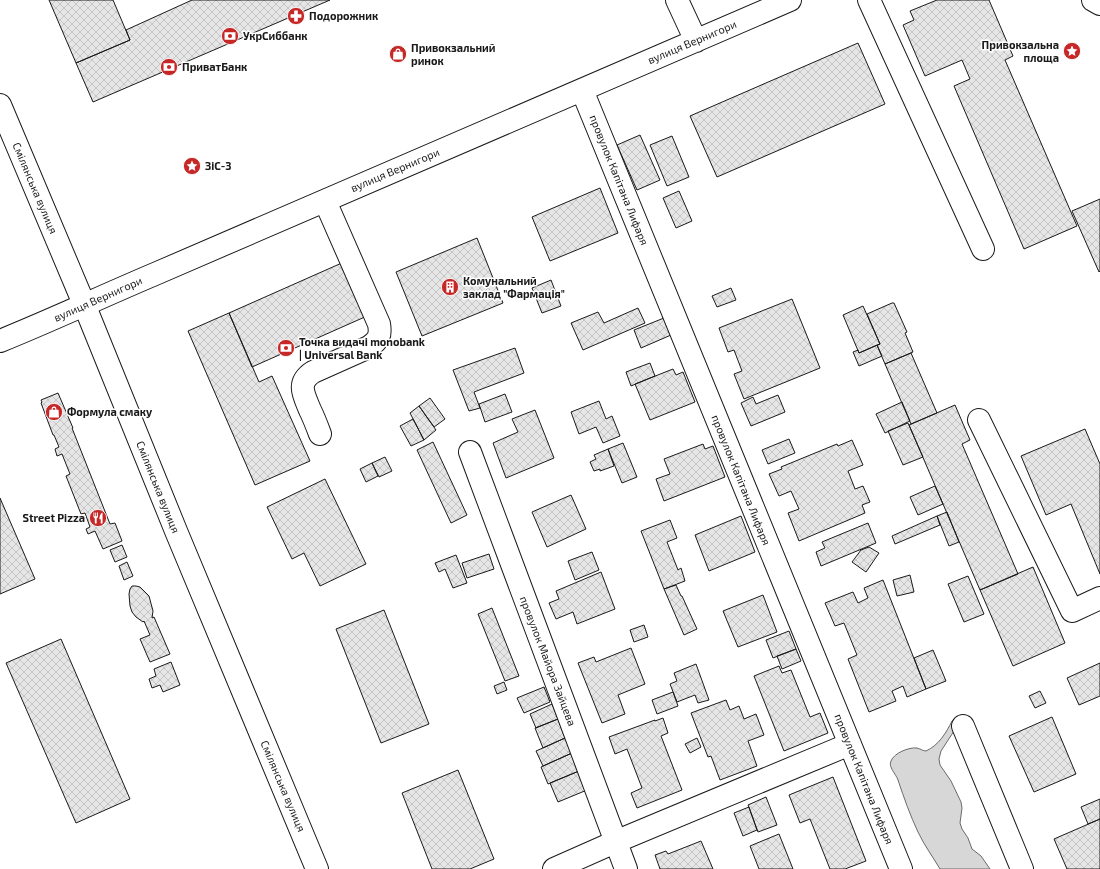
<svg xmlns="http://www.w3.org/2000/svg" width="1100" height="869" viewBox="0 0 1100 869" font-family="'Exo 2',sans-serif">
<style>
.water{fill:#d7d7d7;stroke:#6a6a6a}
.building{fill:url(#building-cross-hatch);stroke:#1a1a1a}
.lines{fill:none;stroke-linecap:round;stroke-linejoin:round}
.minor-casing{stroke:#1a1a1a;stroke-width:24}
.major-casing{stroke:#1a1a1a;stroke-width:24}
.minor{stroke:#fff;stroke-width:22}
.major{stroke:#fff;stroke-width:22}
.labels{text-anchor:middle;stroke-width:3;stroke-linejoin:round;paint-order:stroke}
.poi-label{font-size:11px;font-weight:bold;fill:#1a1a1a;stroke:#fff;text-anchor:start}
.street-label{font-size:11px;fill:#1a1a1a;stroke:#fff}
</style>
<defs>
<pattern id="building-cross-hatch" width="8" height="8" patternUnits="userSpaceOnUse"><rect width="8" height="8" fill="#e6e6e6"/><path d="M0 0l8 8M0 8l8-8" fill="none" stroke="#c5c5c5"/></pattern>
</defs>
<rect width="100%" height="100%" fill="#fff"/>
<!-- water -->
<path class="water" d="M 956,719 L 954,731 L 941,751 L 939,759 L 940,765 L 951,781 L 961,802 L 962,808 L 960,823 L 962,829 L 968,838 L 972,849 L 981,856 L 990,869 L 940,869 C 933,857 924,845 918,832 C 910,815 904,798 898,780 C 896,774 888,767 891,761 C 894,753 909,747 917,748 C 921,749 923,751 926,751 C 939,745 946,733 952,721 Z"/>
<!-- building -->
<path class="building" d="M 49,0 L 113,0 L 130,40 L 76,63 Z
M 192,0 L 330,0 L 93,102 L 76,63 L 130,40 L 126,30 Z
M 937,0 L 989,0 L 1013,56 L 1005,60 L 1077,226 L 1024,249 L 954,86 L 970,79 L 962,60 L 925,76 L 903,25 L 914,20 L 910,11 Z
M 858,43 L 885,104 L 717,177 L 690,116 Z
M 640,135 L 660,180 L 637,190 L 617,145 Z
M 672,136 L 689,177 L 667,186 L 650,145 Z
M 600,188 L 618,233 L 550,261 L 532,217 Z
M 679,191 L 692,221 L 676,228 L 663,198 Z
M 1100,199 L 1100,271 L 1099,272 L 1072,211 Z
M 477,238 L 503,303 L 422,336 L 396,272 Z
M 344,262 L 367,316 L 252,367 L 229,313 Z
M 551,280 L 561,306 L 542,313 L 532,288 Z
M 731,288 L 736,300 L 717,307 L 712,296 Z
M 792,299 L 820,368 L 744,399 L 734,374 L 742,371 L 734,350 L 728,352 L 719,328 Z
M 892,303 L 894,303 L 907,332 L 905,333 L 913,352 L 885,364 L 877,345 L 880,344 L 867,314 Z
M 863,306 L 880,344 L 859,353 L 843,315 Z
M 638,308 L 645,323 L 583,350 L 571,323 L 598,312 L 604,323 Z
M 229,313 L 259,382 L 272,376 L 310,461 L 255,485 L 188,331 Z
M 664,318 L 671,335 L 641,348 L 634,330 Z
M 877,345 L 882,356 L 859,366 L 853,352 L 858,350 L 859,353 Z
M 515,348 L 524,373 L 474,392 L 480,408 L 469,411 L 453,370 Z
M 911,353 L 937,413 L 911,424 L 885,364 Z
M 650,363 L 655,376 L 631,386 L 626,372 Z
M 673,369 L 676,375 L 683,372 L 695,402 L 650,420 L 635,384 Z
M 58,393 L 73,428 L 72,428 L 110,524 L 115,523 L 122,541 L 103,549 L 95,531 L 88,534 L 86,529 L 90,527 L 85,513 L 81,514 L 66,476 L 70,474 L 62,454 L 57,456 L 55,449 L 59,447 L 54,435 L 53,435 L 41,403 L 42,402 L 41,400 Z
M 505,394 L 512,412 L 485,422 L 479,404 Z
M 778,395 L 785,412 L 751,426 L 741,403 L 753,397 L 756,404 Z
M 430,398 L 445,419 L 434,427 L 419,406 Z
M 599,401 L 606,419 L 612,416 L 620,436 L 603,443 L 596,427 L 579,434 L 571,412 Z
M 902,402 L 910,421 L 885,433 L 876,414 Z
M 955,405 L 970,440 L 962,444 L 1018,574 L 980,590 L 909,425 Z
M 419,406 L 436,430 L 424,440 L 410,413 Z
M 535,410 L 554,458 L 506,478 L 493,443 L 518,432 L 512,419 Z
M 413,419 L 424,440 L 411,446 L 400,426 Z
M 908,423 L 923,457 L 903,465 L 888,431 Z
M 1085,429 L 1100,464 L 1100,574 L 1071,504 L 1046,515 L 1021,456 Z
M 789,439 L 795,453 L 768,464 L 762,450 Z
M 852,440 L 863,465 L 848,471 L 855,489 L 863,486 L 870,502 L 862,505 L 865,513 L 799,541 L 788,513 L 799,509 L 791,491 L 779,496 L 769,474 L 782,469 L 781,467 L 837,444 L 838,446 Z
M 433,442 L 467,515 L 451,523 L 417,450 Z
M 623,443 L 637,477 L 622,483 L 608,449 Z
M 703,444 L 705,449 L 713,446 L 725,477 L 664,501 L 656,479 L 670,474 L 664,459 Z
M 608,449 L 614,466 L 600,471 L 600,469 L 594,471 L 590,462 L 596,459 L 594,455 Z
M 385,457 L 392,471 L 379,477 L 372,463 Z
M 372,463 L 378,476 L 366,482 L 360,469 Z
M 325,479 L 366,564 L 320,586 L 304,553 L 292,559 L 267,507 Z
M 935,486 L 943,504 L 918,515 L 910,497 Z
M 571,495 L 586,529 L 547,547 L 532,512 Z
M 0,498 L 35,579 L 0,594 Z
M 947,512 L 959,542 L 949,546 L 937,516 Z
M 741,516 L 755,552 L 709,571 L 695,535 Z
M 937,516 L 940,525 L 895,544 L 892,536 Z
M 670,520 L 677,538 L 667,542 L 678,570 L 681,568 L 685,581 L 664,589 L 641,531 Z
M 868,523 L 876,543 L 821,566 L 816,552 L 825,548 L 822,542 Z
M 122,545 L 127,557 L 115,562 L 110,550 Z
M 869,547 L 879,553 L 866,572 L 852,562 L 861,550 Z
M 592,552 L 599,570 L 575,580 L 568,561 Z
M 489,554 L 494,569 L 467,578 L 462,563 Z
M 456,555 L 467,583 L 453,588 L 445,569 L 439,572 L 435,563 Z
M 127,562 L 133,576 L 124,580 L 119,566 Z
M 1033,567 L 1065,643 L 1013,666 L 980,590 Z
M 601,572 L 615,609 L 577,624 L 573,612 L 556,619 L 549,603 L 559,599 L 556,591 Z
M 910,575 L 914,592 L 897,596 L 893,580 Z
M 968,576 L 984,614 L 964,622 L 948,584 Z
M 883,580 L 926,689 L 907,697 L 903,686 L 892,691 L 896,701 L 869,712 L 848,659 L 857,655 L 844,623 L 835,626 L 825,603 L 853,592 L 858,603 L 868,598 L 864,588 Z
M 676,585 L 681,596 L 682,596 L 697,629 L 684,635 L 664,589 Z
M 132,586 L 136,586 L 140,587 L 149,596 L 153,611 L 152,618 L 154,617 L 170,654 L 150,662 L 140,639 L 150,635 L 144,621 L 143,622 L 136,617 L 132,612 L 130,606 L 129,594 L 130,589 Z
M 763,595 L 777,632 L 738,647 L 723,611 Z
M 492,608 L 519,676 L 505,681 L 478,614 Z
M 384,610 L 429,724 L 381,743 L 336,629 Z
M 644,625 L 648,637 L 634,642 L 630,630 Z
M 789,631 L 796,649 L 773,658 L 766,640 Z
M 61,639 L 130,799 L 76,823 L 6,663 Z
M 631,648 L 645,684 L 618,695 L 625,714 L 602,723 L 578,663 L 594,657 L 596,662 Z
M 796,649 L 801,661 L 782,669 L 777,656 Z
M 933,650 L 946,681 L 926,689 L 914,658 Z
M 171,662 L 180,685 L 163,692 L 160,685 L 152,688 L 149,679 L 156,676 L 154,669 Z
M 1100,663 L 1100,696 L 1079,705 L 1067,678 Z
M 696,664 L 709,700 L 698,703 L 695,695 L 677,702 L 670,684 L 677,681 L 674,673 Z
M 779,666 L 782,673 L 791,670 L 810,717 L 820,713 L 828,733 L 784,751 L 754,676 Z
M 504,682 L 507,690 L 497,694 L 494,686 Z
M 544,687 L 550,702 L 524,713 L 517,698 Z
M 1040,691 L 1046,703 L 1035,708 L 1029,696 Z
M 673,692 L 678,706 L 657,714 L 652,700 Z
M 726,700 L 730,710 L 739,706 L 744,719 L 756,714 L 764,735 L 748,741 L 757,766 L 720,780 L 711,756 L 708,757 L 691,713 Z
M 552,704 L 558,719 L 536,728 L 530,714 Z
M 1052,717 L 1076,774 L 1034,792 L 1009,736 Z
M 663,718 L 668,733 L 661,736 L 682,790 L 637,808 L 631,793 L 642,788 L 627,749 L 615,754 L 609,737 L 655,720 L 655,721 Z
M 558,719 L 565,738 L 543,748 L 535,728 Z
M 565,738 L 572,753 L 543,766 L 536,751 Z
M 697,738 L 701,747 L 690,753 L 685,744 Z
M 572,753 L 579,771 L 548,784 L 541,767 Z
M 458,770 L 494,859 L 470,869 L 432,869 L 402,793 Z
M 579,771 L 587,790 L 558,802 L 550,783 Z
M 833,777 L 866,861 L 845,869 L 830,869 L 810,819 L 800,823 L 789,795 Z
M 766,797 L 777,825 L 758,832 L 748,805 Z
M 1100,799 L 1100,819 L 1088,824 L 1081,807 Z
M 749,807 L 757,830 L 743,836 L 734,813 Z
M 1100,819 L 1100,869 L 1067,869 L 1054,839 Z
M 779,834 L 793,869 L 759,869 L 750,846 Z
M 701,841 L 713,869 L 660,869 L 655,855 L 666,851 L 668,854 Z"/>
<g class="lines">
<defs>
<path id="minor" d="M 677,0 L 696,41
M 869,0 L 983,249
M 1093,0 L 1100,4
M 582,90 L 901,869
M 0,341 C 52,320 103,296 155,274 L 790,0
M 979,420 L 1072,611 L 1100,598
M 320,434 C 317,426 314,418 310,410 C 304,395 296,383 313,372 L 369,347 C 379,340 381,335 379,324 L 325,201
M 470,452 L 626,869
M 963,726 L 1022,869
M 554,869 L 615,842 L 850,744"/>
<path id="major" d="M 0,105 L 84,304 L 176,531 L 317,869"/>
</defs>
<!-- minor casing -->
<use href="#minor" class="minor-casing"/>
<!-- major casing -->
<use href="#major" class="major-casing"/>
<!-- minor -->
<use href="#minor" class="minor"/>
<!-- major -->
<use href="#major" class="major"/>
</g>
<!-- icons -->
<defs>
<symbol id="pharmacy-disc" viewBox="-11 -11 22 22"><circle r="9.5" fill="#c62828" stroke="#fff"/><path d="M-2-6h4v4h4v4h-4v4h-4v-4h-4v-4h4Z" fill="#fff"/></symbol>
<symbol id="bank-disc" viewBox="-11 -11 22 22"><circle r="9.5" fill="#c62828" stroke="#fff"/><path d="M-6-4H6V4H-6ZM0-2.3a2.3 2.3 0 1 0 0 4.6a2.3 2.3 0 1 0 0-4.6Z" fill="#fff"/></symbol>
<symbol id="sight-disc" viewBox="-11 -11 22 22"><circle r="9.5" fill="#c62828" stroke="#fff"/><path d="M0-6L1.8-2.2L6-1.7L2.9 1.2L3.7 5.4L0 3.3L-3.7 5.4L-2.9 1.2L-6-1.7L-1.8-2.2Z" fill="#fff"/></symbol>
<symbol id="shop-disc" viewBox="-11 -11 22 22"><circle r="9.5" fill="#c62828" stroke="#fff"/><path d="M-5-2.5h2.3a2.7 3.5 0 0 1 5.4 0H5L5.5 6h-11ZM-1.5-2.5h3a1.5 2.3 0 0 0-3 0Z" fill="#fff"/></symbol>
<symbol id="building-disc" viewBox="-11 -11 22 22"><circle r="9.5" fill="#c62828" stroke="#fff"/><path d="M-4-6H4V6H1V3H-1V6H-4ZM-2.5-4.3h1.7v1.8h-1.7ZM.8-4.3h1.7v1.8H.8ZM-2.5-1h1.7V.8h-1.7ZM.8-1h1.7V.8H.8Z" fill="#fff"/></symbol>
<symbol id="restaurant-disc" viewBox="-11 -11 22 22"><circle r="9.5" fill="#c62828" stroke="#fff"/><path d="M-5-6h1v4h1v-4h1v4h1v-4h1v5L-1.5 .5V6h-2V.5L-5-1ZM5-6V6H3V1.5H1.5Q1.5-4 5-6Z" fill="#fff"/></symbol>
</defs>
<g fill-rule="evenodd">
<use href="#pharmacy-disc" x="286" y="6" width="20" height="20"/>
<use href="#bank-disc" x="220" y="26" width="20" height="20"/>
<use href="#sight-disc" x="1062" y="41" width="20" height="20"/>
<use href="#shop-disc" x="388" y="44" width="20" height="20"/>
<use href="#bank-disc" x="159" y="57" width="20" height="20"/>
<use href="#sight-disc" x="182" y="156" width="20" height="20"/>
<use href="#building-disc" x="440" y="277" width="20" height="20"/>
<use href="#bank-disc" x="276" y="338" width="20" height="20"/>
<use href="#shop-disc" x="44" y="402" width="20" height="20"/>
<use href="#restaurant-disc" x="88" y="508" width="20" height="20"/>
</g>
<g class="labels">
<!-- poi labels -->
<g class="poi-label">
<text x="309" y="20">Подорожник</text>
<text x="243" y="40">УкрСиббанк</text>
<text x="1059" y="49" text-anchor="end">Привокзальна<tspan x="1059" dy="13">площа</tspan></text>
<text x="411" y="52">Привокзальний<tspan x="411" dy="13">ринок</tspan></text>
<text x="182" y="71">ПриватБанк</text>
<text x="205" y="170">ЗіС-3</text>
<text x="463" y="285">Комунальний<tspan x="463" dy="13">заклад "Фармація"</tspan></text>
<text x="299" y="346">Точка видачі monobank<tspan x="299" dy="13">| Universal Bank</tspan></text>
<text x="67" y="416">Формула смаку</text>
<text x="85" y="522" text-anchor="end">Street Pizza</text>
</g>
<!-- street labels -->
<g class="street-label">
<text transform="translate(692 42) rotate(-23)" y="4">вулиця Вернигори</text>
<text transform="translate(395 170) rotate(-23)" y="4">вулиця Вернигори</text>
<text transform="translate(619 180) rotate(68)" y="4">провулок Капітана Лифаря</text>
<text transform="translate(35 188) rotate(67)" y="4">Смілянська вулиця</text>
<text transform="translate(98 299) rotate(-24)" y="4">вулиця Вернигори</text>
<text transform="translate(741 480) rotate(68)" y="4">провулок Капітана Лифаря</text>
<text transform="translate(158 487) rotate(68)" y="4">Смілянська вулиця</text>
<text transform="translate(548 661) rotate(69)" y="4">провулок Майора Зайцева</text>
<text transform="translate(864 779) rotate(68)" y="4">провулок Капітана Лифаря</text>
<text transform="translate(283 786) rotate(67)" y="4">Смілянська вулиця</text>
</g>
</g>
</svg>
